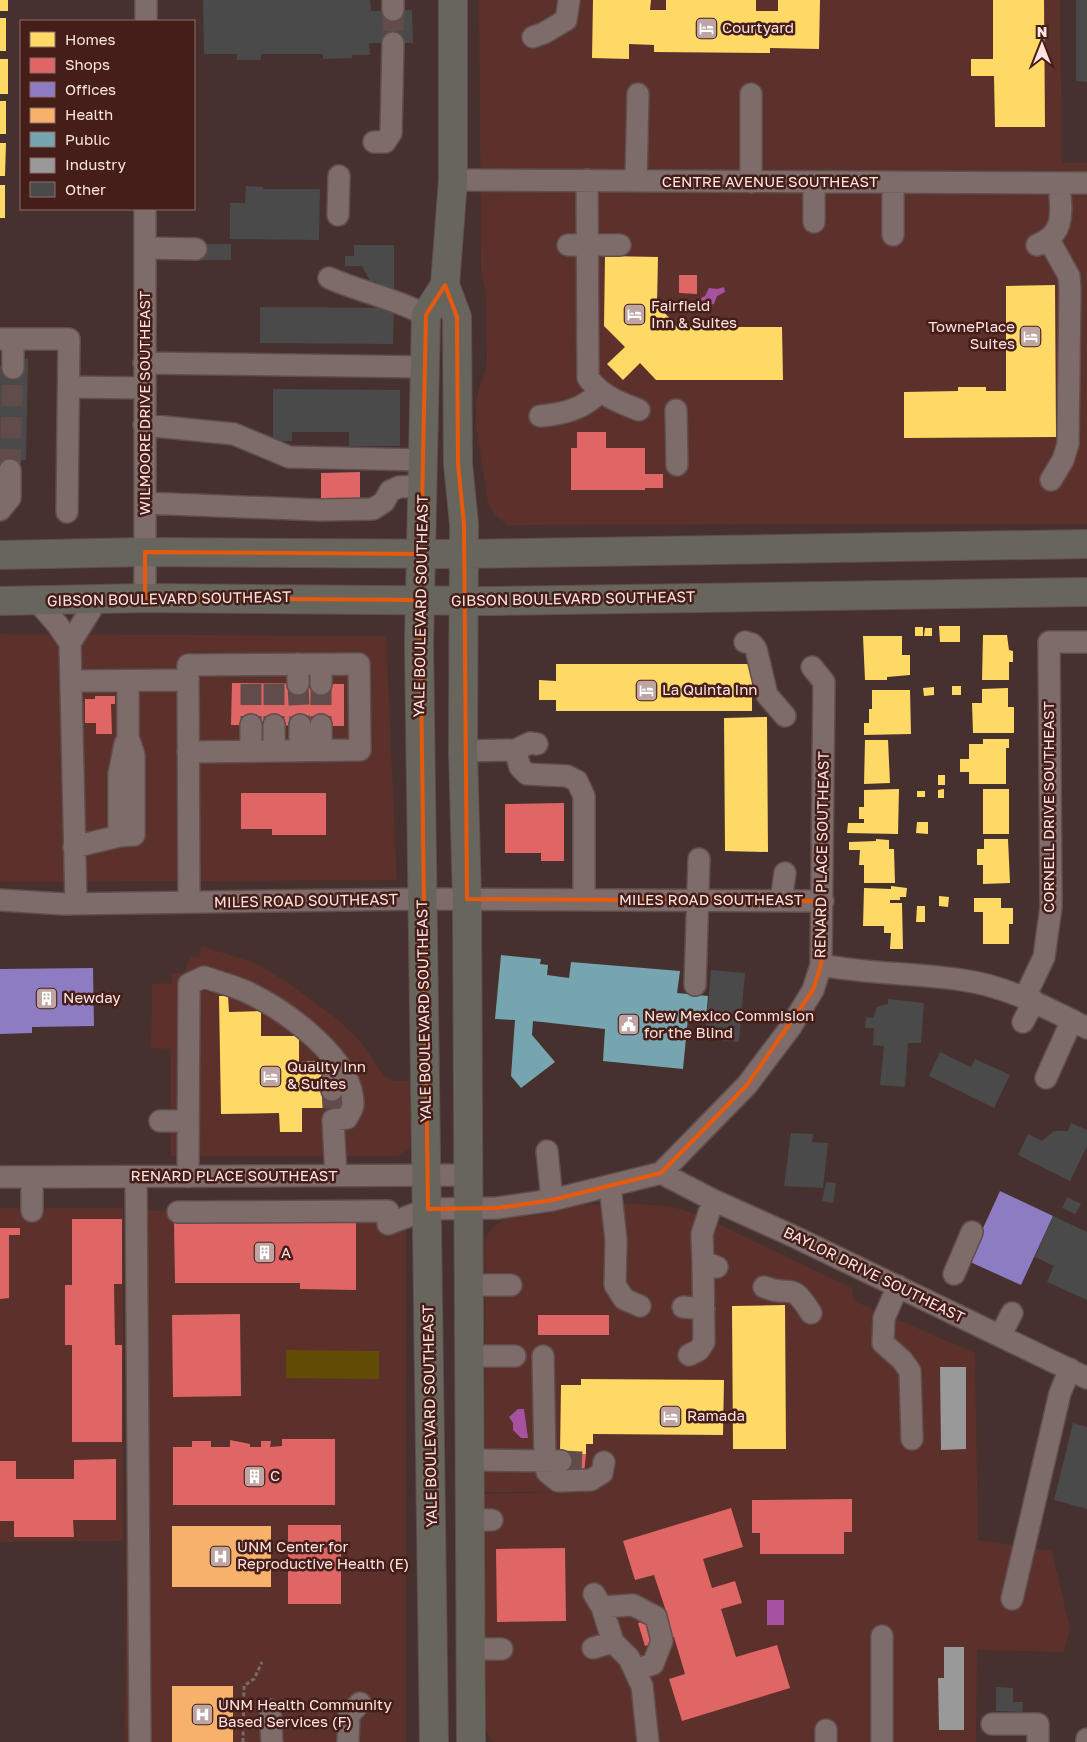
<svg xmlns="http://www.w3.org/2000/svg" width="1087" height="1742" viewBox="0 0 1087 1742" font-family="'Golos Text',sans-serif">
<style>
.built{fill:#5c302b}
.green{fill:#634c06}
.water{fill:#a652a1}
.homes{fill:#ffd966}
.shops{fill:#e06666}
.offices{fill:#8e7cc3}
.health{fill:#f6b26b}
.public{fill:#76a5af}
.industry{fill:#999}
.building{fill:#4a4a4a}
.lines{fill:none;stroke-linecap:round;stroke-linejoin:round}
.minor-tunnel{stroke:#624c49;stroke-width:21;stroke-dasharray:21 11;stroke-linecap:butt}
.minor-casing{stroke:#614e4c;stroke-width:24}
.major-casing{stroke:#614e4c;stroke-width:30}
.path{stroke:#786967;stroke-width:3;stroke-dasharray:4 2.5;stroke-linecap:butt}
.minor{stroke:#7d6c6a;stroke-width:21}
.major{stroke:#68665c;stroke-width:28}
.marked{fill:none;stroke:#e8590c;stroke-width:4;stroke-linejoin:round}
.labels{text-anchor:middle;stroke-width:5;stroke-linejoin:round;paint-order:stroke}
.poi-label{font-size:15px;fill:#ffe4df;stroke:#451e1a;text-anchor:start}
.street-label{font-size:15px;fill:#ffe4df;stroke:#451e1a}
</style>
<rect width="100%" height="100%" fill="#46312e"/>
<!-- built -->
<path class="built" d="M 479,0 L 1060,0 L 1062,163 L 1087,163 L 1087,524 L 507,525 L 494,514 L 488,503 L 476,425 L 476,399 L 487,364 L 486,294 L 481,271 Z
M 0,634 L 386,636 L 397,880 L 0,882 Z
M 201,946 L 253,962 L 287,982 L 337,1019 L 362,1043 L 383,1075 L 391,1081 L 410,1081 L 410,1149 L 397,1156 L 171,1156 L 171,1049 L 151,1048 L 152,984 L 172,983 L 172,973 L 184,973 L 190,956 L 199,957 Z
M 619,1203 L 669,1206 L 697,1214 L 852,1288 L 854,1301 L 975,1353 L 978,1540 L 1052,1551 L 1070,1629 L 1064,1652 L 977,1650 L 976,1742 L 494,1742 L 489,1737 L 486,1729 L 484,1494 L 552,1492 L 485,1492 L 485,1238 L 492,1228 L 506,1218 L 540,1215 L 582,1205 Z
M 0,1208 L 123,1208 L 123,1541 L 0,1542 Z
M 406,1208 L 406,1742 L 125,1742 L 128,1211 Z"/>
<!-- green -->
<path class="green" d="M 286,1350 L 379,1351 L 379,1379 L 286,1378 Z"/>
<!-- water -->
<path class="water" d="M 724,287 L 725,292 L 717,296 L 714,304 L 704,306 L 701,304 L 701,298 L 705,296 L 709,288 L 717,289 Z
M 518,1409 L 524,1409 L 528,1438 L 521,1438 L 513,1430 L 513,1423 L 509,1417 Z
M 767,1600 L 784,1600 L 784,1625 L 767,1625 Z"/>
<!-- homes -->
<path class="homes" d="M 0,0 L 8,0 L 8,11 L 0,11 Z
M 593,0 L 651,0 L 650,10 L 666,10 L 666,0 L 756,0 L 756,11 L 778,11 L 778,0 L 820,0 L 819,49 L 770,48 L 770,53 L 654,52 L 654,45 L 629,44 L 629,59 L 592,58 Z
M 993,0 L 1044,0 L 1045,127 L 995,127 L 994,76 L 971,76 L 971,59 L 993,59 Z
M 0,18 L 6,18 L 6,51 L 0,51 Z
M 0,59 L 8,59 L 8,94 L 0,94 Z
M 0,101 L 6,101 L 6,134 L 0,134 Z
M 0,143 L 6,143 L 5,176 L 0,176 Z
M 0,185 L 5,185 L 5,218 L 0,218 Z
M 605,256 L 658,257 L 657,304 L 677,327 L 782,327 L 783,380 L 656,380 L 640,363 L 623,380 L 607,364 L 625,347 L 604,326 Z
M 1055,285 L 1056,437 L 904,438 L 904,392 L 958,391 L 958,387 L 986,387 L 986,391 L 1006,391 L 1006,286 Z
M 939,626 L 960,626 L 960,642 L 940,642 Z
M 915,627 L 923,627 L 923,636 L 915,636 Z
M 925,628 L 932,628 L 932,636 L 924,636 Z
M 983,635 L 1007,635 L 1009,650 L 1013,651 L 1013,662 L 1009,662 L 1009,680 L 982,680 Z
M 863,636 L 902,636 L 902,655 L 910,655 L 910,675 L 887,677 L 887,680 L 865,680 Z
M 556,664 L 752,664 L 752,711 L 556,711 L 556,700 L 539,700 L 539,680 L 556,681 Z
M 952,686 L 961,686 L 961,695 L 952,695 Z
M 934,687 L 934,695 L 924,696 L 923,688 Z
M 1008,688 L 1008,707 L 1014,707 L 1014,733 L 973,733 L 972,703 L 982,703 L 982,689 Z
M 872,690 L 910,690 L 911,734 L 864,735 L 864,723 L 869,723 L 869,709 L 872,709 Z
M 767,717 L 768,852 L 725,851 L 724,718 Z
M 983,739 L 1009,739 L 1009,748 L 1006,748 L 1006,784 L 969,784 L 969,772 L 960,772 L 960,759 L 969,759 L 969,744 L 983,744 Z
M 865,740 L 888,740 L 890,783 L 864,784 Z
M 938,775 L 945,775 L 945,785 L 938,785 Z
M 899,789 L 898,834 L 847,833 L 848,823 L 864,823 L 864,819 L 859,819 L 859,807 L 864,807 L 864,790 Z
M 944,789 L 944,798 L 938,798 L 938,790 Z
M 983,789 L 1009,789 L 1009,834 L 983,834 Z
M 917,791 L 925,791 L 925,797 L 917,797 Z
M 917,822 L 928,822 L 928,834 L 916,833 Z
M 876,839 L 889,840 L 889,849 L 894,849 L 895,883 L 864,883 L 864,865 L 859,865 L 860,850 L 849,850 L 849,842 L 876,841 Z
M 984,839 L 1008,839 L 1010,883 L 983,884 L 983,865 L 977,865 L 977,849 L 984,849 Z
M 891,886 L 907,888 L 906,897 L 900,897 L 900,900 L 890,900 L 890,903 L 902,903 L 903,949 L 890,949 L 891,933 L 884,933 L 884,926 L 863,926 L 864,888 L 891,889 Z
M 939,896 L 949,897 L 948,907 L 939,906 Z
M 974,898 L 1001,898 L 1001,908 L 1013,908 L 1013,924 L 1009,924 L 1009,944 L 983,944 L 983,912 L 974,912 Z
M 917,906 L 925,906 L 925,922 L 916,922 Z
M 219,996 L 228,996 L 229,1012 L 261,1011 L 261,1036 L 299,1036 L 299,1062 L 322,1061 L 323,1090 L 341,1090 L 342,1108 L 302,1108 L 302,1132 L 280,1132 L 279,1113 L 221,1114 Z
M 785,1305 L 786,1449 L 733,1449 L 732,1306 Z
M 581,1379 L 724,1380 L 723,1435 L 593,1434 L 593,1444 L 586,1444 L 586,1454 L 560,1454 L 561,1385 L 581,1385 Z"/>
<!-- shops -->
<path class="shops" d="M 679,275 L 697,275 L 697,294 L 679,293 Z
M 577,432 L 606,432 L 606,448 L 645,448 L 645,474 L 663,474 L 663,488 L 645,488 L 645,490 L 571,490 L 571,448 L 577,448 Z
M 360,472 L 360,501 L 321,502 L 321,473 Z
M 232,683 L 344,684 L 344,726 L 231,725 Z
M 95,696 L 115,696 L 115,704 L 111,704 L 112,734 L 96,734 L 96,723 L 85,723 L 85,699 L 95,699 Z
M 241,793 L 326,793 L 326,835 L 272,835 L 272,829 L 241,829 Z
M 564,803 L 564,861 L 541,861 L 541,853 L 505,853 L 505,804 Z
M 72,1219 L 122,1219 L 122,1284 L 114,1284 L 115,1345 L 122,1345 L 122,1442 L 72,1442 L 72,1345 L 65,1345 L 65,1285 L 72,1285 Z
M 174,1223 L 356,1223 L 356,1290 L 300,1289 L 300,1283 L 175,1283 Z
M 0,1228 L 20,1228 L 20,1235 L 9,1235 L 9,1298 L 0,1299 Z
M 240,1314 L 241,1396 L 173,1397 L 172,1315 Z
M 538,1315 L 609,1315 L 609,1335 L 538,1335 Z
M 282,1439 L 335,1439 L 335,1505 L 173,1505 L 173,1447 L 192,1447 L 192,1441 L 211,1441 L 211,1447 L 230,1447 L 230,1440 L 250,1444 L 250,1447 L 261,1447 L 261,1441 L 271,1441 L 270,1447 L 282,1446 Z
M 560,1454 L 586,1454 L 584,1474 L 561,1473 Z
M 116,1459 L 116,1520 L 73,1520 L 74,1537 L 14,1537 L 14,1521 L 0,1521 L 0,1461 L 16,1461 L 16,1479 L 74,1479 L 74,1460 Z
M 852,1499 L 852,1532 L 844,1532 L 844,1554 L 760,1554 L 760,1533 L 752,1533 L 752,1500 Z
M 731,1508 L 743,1547 L 703,1559 L 712,1588 L 735,1581 L 742,1603 L 721,1609 L 736,1657 L 777,1645 L 790,1688 L 682,1721 L 669,1679 L 685,1674 L 674,1637 L 645,1646 L 638,1623 L 667,1614 L 654,1575 L 635,1580 L 623,1541 Z
M 288,1525 L 341,1525 L 341,1604 L 288,1604 Z
M 565,1548 L 566,1621 L 497,1622 L 496,1549 Z"/>
<!-- offices -->
<path class="offices" d="M 93,968 L 94,1026 L 32,1027 L 32,1033 L 0,1034 L 0,969 Z
M 1000,1191 L 1053,1216 L 1021,1285 L 968,1261 Z"/>
<!-- health -->
<path class="health" d="M 172,1526 L 271,1526 L 271,1587 L 172,1587 Z
M 172,1686 L 233,1686 L 233,1742 L 172,1742 Z"/>
<!-- public -->
<path class="public" d="M 501,955 L 541,959 L 540,964 L 548,965 L 547,975 L 569,978 L 571,962 L 680,971 L 677,993 L 708,996 L 706,1019 L 688,1018 L 683,1069 L 603,1061 L 605,1029 L 533,1021 L 532,1035 L 555,1062 L 521,1088 L 511,1076 L 515,1020 L 495,1019 Z"/>
<!-- industry -->
<path class="industry" d="M 940,1367 L 966,1367 L 966,1449 L 941,1450 Z
M 944,1647 L 964,1647 L 964,1730 L 939,1730 L 938,1678 L 944,1678 Z"/>
<!-- building -->
<path class="building" d="M 203,0 L 370,0 L 371,11 L 412,10 L 413,43 L 369,43 L 370,55 L 352,55 L 352,58 L 323,59 L 323,54 L 261,54 L 261,60 L 237,60 L 237,54 L 204,54 Z
M 1076,0 L 1087,0 L 1087,82 L 1076,81 Z
M 246,186 L 263,187 L 263,189 L 320,189 L 319,240 L 230,239 L 230,203 L 245,203 Z
M 200,244 L 231,244 L 231,260 L 200,260 Z
M 354,245 L 394,245 L 394,291 L 377,291 L 376,281 L 370,281 L 362,266 L 345,266 L 345,256 L 354,256 Z
M 260,307 L 394,308 L 393,344 L 260,343 Z
M 18,358 L 28,359 L 26,460 L 17,460 L 17,464 L 0,471 L 0,366 L 18,367 Z
M 273,389 L 400,390 L 400,446 L 349,446 L 349,432 L 292,432 L 292,441 L 273,441 Z
M 711,970 L 745,973 L 739,1042 L 705,1039 Z
M 888,999 L 924,1003 L 921,1043 L 908,1043 L 905,1087 L 880,1085 L 884,1046 L 873,1045 L 874,1028 L 865,1028 L 866,1017 L 873,1018 L 877,1007 L 888,1004 Z
M 940,1052 L 971,1067 L 975,1059 L 1010,1075 L 994,1108 L 929,1076 Z
M 1071,1123 L 1087,1130 L 1087,1146 L 1070,1181 L 1018,1155 L 1028,1134 L 1042,1141 L 1054,1131 L 1068,1131 Z
M 791,1133 L 813,1134 L 812,1142 L 828,1143 L 823,1188 L 784,1186 Z
M 826,1182 L 836,1183 L 833,1203 L 822,1201 Z
M 1067,1197 L 1081,1204 L 1075,1214 L 1062,1208 Z
M 1053,1216 L 1087,1232 L 1087,1300 L 1047,1282 L 1054,1266 L 1035,1257 Z
M 1073,1423 L 1087,1427 L 1087,1509 L 1054,1500 Z
M 996,1687 L 1013,1688 L 1013,1702 L 1023,1702 L 1022,1712 L 996,1711 Z"/>
<g class="lines">
<!-- minor-tunnel -->
<path class="minor-tunnel" d="M 393,10 L 393,43
M 10,470 L 13,368
M 251,684 L 251,725
M 274,684 L 274,725
M 298,684 L 300,725
M 321,684 L 321,725
M 332,1090 L 333,1108
M 561,1461 L 585,1462"/>
<defs>
<path id="minor" d="M 393,0 L 393,10
M 146,21 L 146,0
M 533,37 L 544,33 L 566,20 L 569,0
M 374,142 L 385,142 L 391,133 L 393,43
M 453,180 L 1087,183
M 587,180 L 588,378 C 602,396 618,402 639,410
M 636,181 L 638,94
M 751,182 L 751,94
M 814,182 L 814,222
M 338,215 L 339,176
M 893,235 L 893,183
M 1049,240 L 1069,276 L 1070,290 L 1068,444 L 1063,460 L 1051,480
M 568,245 L 620,245
M 1037,245 C 1067,233 1061,210 1059,183
M 145,248 L 196,249
M 329,278 C 361,292 396,299 426,315
M 0,339 L 69,339 L 67,512
M 144,363 L 426,367
M 13,368 L 13,339
M 69,387 L 144,388
M 676,410 L 677,465
M 540,416 C 564,414 583,409 600,392
M 144,425 L 234,434 L 289,457 L 424,460
M 145,503 L 320,510 L 373,509 L 384,502 L 390,491 L 399,487 L 423,486
M 0,510 L 10,498 L 10,470
M 145,598 L 145,209
M 37,601 L 57,624 L 70,643 L 76,904
M 745,642 L 752,644 L 756,649 L 767,695 L 785,716
M 70,643 L 97,600
M 298,664 L 298,684
M 71,681 L 188,680
M 321,684 L 321,664
M 251,725 L 251,751
M 274,725 L 274,751
M 300,725 L 300,751
M 321,750 L 321,725
M 515,750 L 520,767 L 527,774 L 567,776 L 577,781 L 584,796 L 584,900
M 463,751 L 515,750 L 530,743 L 537,744
M 188,752 L 360,750 L 359,664 L 188,665 L 189,902
M 119,836 L 119,774 L 125,744
M 74,847 L 119,836 L 134,835 L 134,755 L 128,737 L 128,681
M 0,900 L 63,904 L 421,899 L 823,901
M 781,901 L 785,873
M 821,965 C 868,974 915,973 962,980 C 1007,986 1047,1008 1087,1028
M 695,985 L 699,859
M 1025,997 L 1044,957 L 1051,907 L 1049,642 L 1087,642
M 1023,1022 L 1034,1001
M 1046,1078 L 1072,1020
M 332,1090 L 332,1081 L 338,1066
M 160,1121 L 188,1121
M 547,1151 L 552,1200
M 661,1173 L 713,1200 L 793,1236 L 1087,1378
M 0,1177 L 468,1175
M 32,1177 L 32,1211
M 136,1177 L 140,1742
M 188,1177 L 189,984 L 204,977 C 218,982 234,986 247,992 C 285,1010 353,1058 353,1104 C 353,1109 349,1114 347,1118 L 333,1120 L 336,1176
M 610,1186 L 616,1240 L 615,1285 L 624,1299 L 640,1306
M 713,1200 L 702,1234 L 703,1262 L 717,1267
M 178,1212 L 388,1211 L 388,1224 L 428,1209 L 497,1208 L 552,1200 L 661,1173 L 747,1085 L 790,1028 L 813,990 L 821,965 L 824,682 L 812,667
M 954,1274 L 972,1232
M 469,1285 L 511,1285
M 898,1286 L 884,1318 L 883,1343 L 902,1360 L 910,1371 L 912,1439
M 764,1287 C 792,1299 789,1278 811,1313
M 683,1307 L 704,1309
M 1000,1336 L 1012,1313
M 689,1355 L 699,1350 L 704,1342 L 703,1262
M 469,1356 L 515,1356
M 543,1356 L 545,1461 L 547,1472 L 558,1481 L 591,1480 L 602,1473 L 604,1462
M 470,1460 L 561,1461
M 471,1520 L 492,1520
M 594,1594 L 602,1607 L 613,1642 L 629,1658 L 642,1686 L 648,1742
M 1012,1599 L 1060,1393 L 1070,1369
M 602,1607 L 633,1605 L 656,1617 L 662,1641 L 653,1664 L 635,1670
M 882,1636 L 882,1742
M 593,1648 L 613,1642
M 471,1649 L 502,1649
M 270,1710 L 272,1742
M 992,1724 L 1038,1724 L 1038,1742
M 826,1730 L 826,1742
M 348,1742 L 349,1715 L 360,1703
M 1087,1742 L 1087,1739"/>
<path id="major" d="M 453,0 L 453,180 L 445,285 L 457,317 L 458,464 L 464,524 L 463,751 L 467,899 L 471,1742
M 0,555 L 145,552 L 464,554 L 1087,544
M 0,601 L 145,598 L 499,601 L 1087,592
M 434,1742 L 419,643 L 426,315 L 445,285"/>
</defs>
<!-- minor casing -->
<use href="#minor" class="minor-casing"/>
<!-- major casing -->
<use href="#major" class="major-casing"/>
<!-- path -->
<path class="path" d="M 243,1742 L 244,1686 L 254,1679 L 262,1662"/>
<!-- minor -->
<use href="#minor" class="minor"/>
<!-- major -->
<use href="#major" class="major"/>
</g>
<!-- marked area -->
<path class="marked" d="M 445,285 L 457,317 L 458,464 L 464,524 L 467,899 L 823,901 L 821,965 L 813,990 L 747,1085 L 661,1173 L 552,1200 L 497,1208 L 428,1209 L 420,600 L 145,598 L 145,552 L 421,554 L 426,315 Z"/>
<!-- icons -->
<defs>
<symbol id="hotel-square" viewBox="-11 -11 22 22"><rect x="-9" y="-9" width="18" height="18" rx="4" fill="#bea5a1" stroke="#451e1a"/><path d="M-6-4.5h1.5V1H6V5H4.5V3h-9V5H-6ZM-4 0a1.8 1.8 0 1 1 3.6 0ZM.5 0V-2.5h3Q6-2.5 6 0Z" fill="#fff"/></symbol>
<symbol id="building-square" viewBox="-11 -11 22 22"><rect x="-9" y="-9" width="18" height="18" rx="4" fill="#bea5a1" stroke="#451e1a"/><path d="M-4-6H4V6H1V3H-1V6H-4ZM-2.5-4.3h1.7v1.8h-1.7ZM.8-4.3h1.7v1.8H.8ZM-2.5-1h1.7V.8h-1.7ZM.8-1h1.7V.8H.8Z" fill="#fff"/></symbol>
<symbol id="civic-square" viewBox="-11 -11 22 22"><rect x="-9" y="-9" width="18" height="18" rx="4" fill="#bea5a1" stroke="#451e1a"/><path d="M-.6-6.5H3V-4.5H.6V-3L4-1V1h2V6H-6V1h2V-1L-.6-3ZM-1.2 2.5V6h2.4V2.5Z" fill="#fff"/></symbol>
<symbol id="hospital-square" viewBox="-11 -11 22 22"><rect x="-9" y="-9" width="18" height="18" rx="4" fill="#bea5a1" stroke="#451e1a"/><path d="M-5-5h3v3.5h4V-5h3V5h-3V1.5h-4V5h-3Z" fill="#fff"/></symbol>
</defs>
<g fill-rule="evenodd">
<use href="#hotel-square" x="694" y="16" width="25" height="25"/>
<use href="#hotel-square" x="622" y="302" width="25" height="25"/>
<use href="#hotel-square" x="1018" y="324" width="25" height="25"/>
<use href="#hotel-square" x="634" y="678" width="25" height="25"/>
<use href="#building-square" x="34" y="986" width="25" height="25"/>
<use href="#civic-square" x="616" y="1012" width="25" height="25"/>
<use href="#hotel-square" x="258" y="1064" width="25" height="25"/>
<use href="#building-square" x="252" y="1240" width="25" height="25"/>
<use href="#hotel-square" x="658" y="1404" width="25" height="25"/>
<use href="#building-square" x="242" y="1464" width="25" height="25"/>
<use href="#hospital-square" x="208" y="1544" width="25" height="25"/>
<use href="#hospital-square" x="190" y="1702" width="25" height="25"/>
</g>
<g class="labels">
<!-- poi labels -->
<g class="poi-label">
<text x="722" y="33">Courtyard</text>
<text x="651" y="311">Fairfield<tspan x="651" dy="17">Inn &amp; Suites</tspan></text>
<text x="1015" y="332" text-anchor="end">TownePlace<tspan x="1015" dy="17">Suites</tspan></text>
<text x="662" y="695">La Quinta Inn</text>
<text x="63" y="1003">Newday</text>
<text x="644" y="1021">New Mexico Commision<tspan x="644" dy="17">for the Blind</tspan></text>
<text x="287" y="1072">Quality Inn<tspan x="287" dy="17">&amp; Suites</tspan></text>
<text x="281" y="1258">A</text>
<text x="687" y="1421">Ramada</text>
<text x="270" y="1481">C</text>
<text x="237" y="1552">UNM Center for<tspan x="237" dy="17">Reproductive Health (E)</tspan></text>
<text x="218" y="1710">UNM Health Community<tspan x="218" dy="17">Based Services (F)</tspan></text>
</g>
<!-- street labels -->
<g class="street-label">
<text x="770" y="187">CENTRE AVENUE SOUTHEAST</text>
<text transform="translate(145 403) rotate(-90)" y="5">WILMOORE DRIVE SOUTHEAST</text>
<text transform="translate(169 599) rotate(-1)" y="5">GIBSON BOULEVARD SOUTHEAST</text>
<text transform="translate(573 599) rotate(-1)" y="5">GIBSON BOULEVARD SOUTHEAST</text>
<text transform="translate(421 606) rotate(-89)" y="5">YALE BOULEVARD SOUTHEAST</text>
<text transform="translate(1049 807) rotate(-90)" y="5">CORNELL DRIVE SOUTHEAST</text>
<text transform="translate(822 855) rotate(-89)" y="5">RENARD PLACE SOUTHEAST</text>
<text x="711" y="905">MILES ROAD SOUTHEAST</text>
<text transform="translate(306 901) rotate(-1)" y="5">MILES ROAD SOUTHEAST</text>
<text transform="translate(424 1011) rotate(-91)" y="5">YALE BOULEVARD SOUTHEAST</text>
<text x="234" y="1181">RENARD PLACE SOUTHEAST</text>
<text transform="translate(874 1275) rotate(26)" y="5">BAYLOR DRIVE SOUTHEAST</text>
<text transform="translate(430 1416) rotate(-91)" y="5">YALE BOULEVARD SOUTHEAST</text>
</g>
</g>
<!-- legend -->
<rect x="20" y="20" width="175" height="190" fill="#451e1a" stroke="#8f6d69"/>
<rect x="30" y="32" width="25" height="15" fill="#ffd966" stroke="#8f6d69"/>
<text x="65" y="45" font-size="15" fill="#ffe4df">Homes</text>
<rect x="30" y="58" width="25" height="15" fill="#e06666" stroke="#8f6d69"/>
<text x="65" y="70" font-size="15" fill="#ffe4df">Shops</text>
<rect x="30" y="82" width="25" height="15" fill="#8e7cc3" stroke="#8f6d69"/>
<text x="65" y="95" font-size="15" fill="#ffe4df">Offices</text>
<rect x="30" y="108" width="25" height="15" fill="#f6b26b" stroke="#8f6d69"/>
<text x="65" y="120" font-size="15" fill="#ffe4df">Health</text>
<rect x="30" y="132" width="25" height="15" fill="#76a5af" stroke="#8f6d69"/>
<text x="65" y="145" font-size="15" fill="#ffe4df">Public</text>
<rect x="30" y="158" width="25" height="15" fill="#999999" stroke="#8f6d69"/>
<text x="65" y="170" font-size="15" fill="#ffe4df">Industry</text>
<rect x="30" y="182" width="25" height="15" fill="#4a4a4a" stroke="#8f6d69"/>
<text x="65" y="195" font-size="15" fill="#ffe4df">Other</text>
<!-- north arrow -->
<g transform="translate(1042 45)" stroke="#451e1a" stroke-width="4" paint-order="stroke">
<path d="M0-4L9 19L0 12L-9 19Z" fill="#ffe4df"/>
<text y="-8" font-size="14" font-weight="bold" text-anchor="middle" fill="#ffe4df">N</text>
</g>
</svg>
